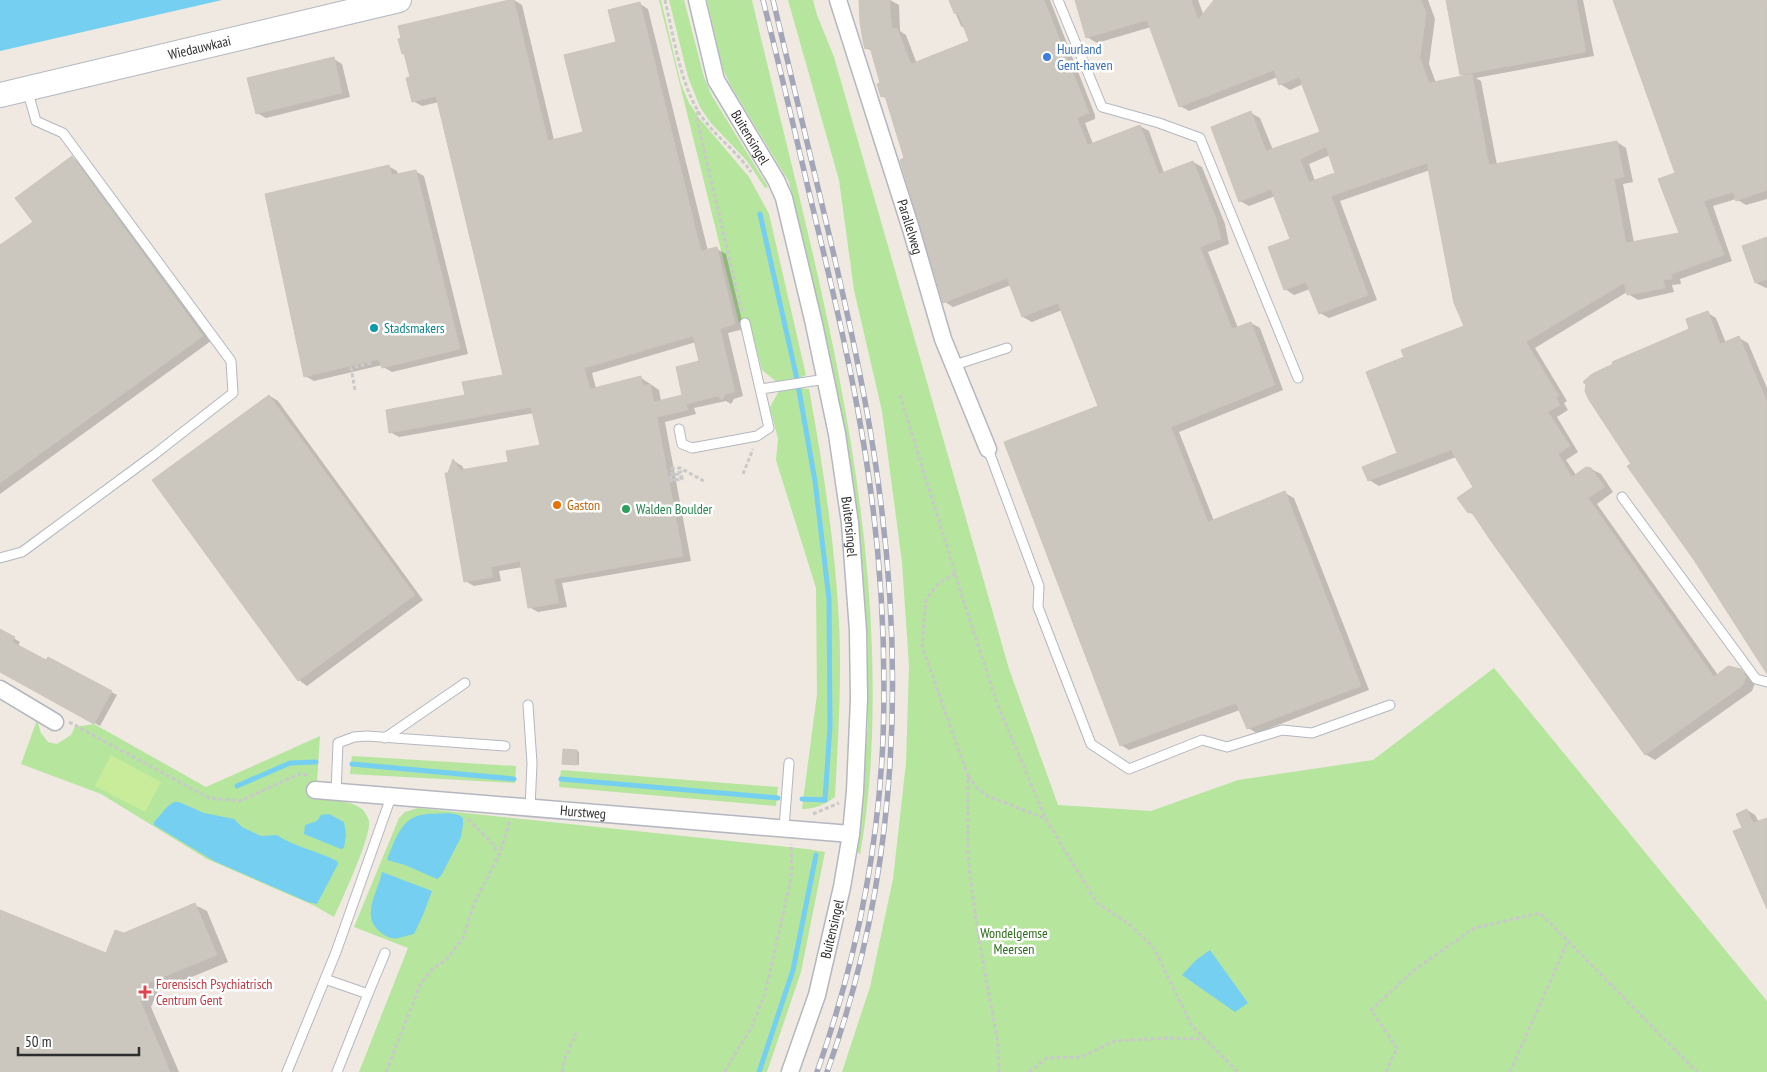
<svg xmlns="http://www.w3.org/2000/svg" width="1767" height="1072" viewBox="0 0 1767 1072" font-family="'PT Sans Narrow',sans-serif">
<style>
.green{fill:#b6e59e}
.pitch{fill:#c9ec9a}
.water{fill:#75cff0}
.shadow{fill:#0003;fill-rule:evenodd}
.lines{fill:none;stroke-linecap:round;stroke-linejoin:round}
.stream{stroke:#75cff0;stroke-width:5}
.building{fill:#cbc7bf;stroke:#cbc5ba;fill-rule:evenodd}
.lane-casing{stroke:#b4b7c1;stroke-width:11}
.street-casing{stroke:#b4b7c1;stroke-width:19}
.secondary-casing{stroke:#b4b7c1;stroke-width:26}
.path{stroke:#c9c9c9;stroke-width:3;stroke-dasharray:4 2.5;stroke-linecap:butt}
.lane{stroke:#fff;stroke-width:9}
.street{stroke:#fff;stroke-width:16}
.secondary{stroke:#fff;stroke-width:24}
.rail-casing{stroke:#a3a6b8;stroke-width:5.5}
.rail{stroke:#fff;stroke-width:4;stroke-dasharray:11;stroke-linecap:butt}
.shop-dot{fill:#3f7fe0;stroke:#fff;stroke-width:2}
.culture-dot{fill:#0f9aa8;stroke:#fff;stroke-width:2}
.food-dot{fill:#e8710a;stroke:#fff;stroke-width:2}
.leisure-dot{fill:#2e9e5b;stroke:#fff;stroke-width:2}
.health-dot{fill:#e0444e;stroke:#fff;stroke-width:2}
.labels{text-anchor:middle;stroke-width:5;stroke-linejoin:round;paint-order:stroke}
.street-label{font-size:14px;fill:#2e2e2e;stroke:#fff}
.shop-label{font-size:14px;fill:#366cbe;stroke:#fff;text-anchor:start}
.culture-label{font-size:14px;fill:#0d838f;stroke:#fff;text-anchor:start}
.food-label{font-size:14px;fill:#c56008;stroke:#fff;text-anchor:start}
.leisure-label{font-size:14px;fill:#27864d;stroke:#fff;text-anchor:start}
.park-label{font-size:14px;fill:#2c6e1b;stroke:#fff}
.health-label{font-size:14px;fill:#be3a42;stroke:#fff;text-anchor:start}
</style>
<rect width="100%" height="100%" fill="#efe9e1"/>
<!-- green -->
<path class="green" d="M 659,0 L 661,0 L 681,84 L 689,103 L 699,118 L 749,177 L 769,214 L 806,375 L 797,379 L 777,382 L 762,370 L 749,321 L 739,323 Z
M 669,0 L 684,0 L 704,77 L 712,96 L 768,187 L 765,188 L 747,161 L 710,122 L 700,107 L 688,77 Z
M 707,0 L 752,0 C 802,216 865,428 872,650 C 874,718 872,788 860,855 L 856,849 L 859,831 L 868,723 L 868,647 L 864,587 L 856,505 L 835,380 L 789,182 L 731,86 L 723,69 Z
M 788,0 L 813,0 L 817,15 L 834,57 L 1009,669 L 1058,805 L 1151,811 L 1238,780 L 1373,760 L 1494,668 L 1767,1001 L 1767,1072 L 842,1072 L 870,987 L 893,879 L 906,763 L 909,666 L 902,562 L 882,411 L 854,290 L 839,180 Z
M 798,388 L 809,389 C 823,466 835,544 839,622 C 842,680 838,739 835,797 C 824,805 815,809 802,809 L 817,694 L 816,588 L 776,460 L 778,439 L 770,407 L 779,391 Z
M 37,720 L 41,733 L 48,742 L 57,744 L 71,735 L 75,727 L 94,724 L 206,787 L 320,736 L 317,782 L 311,782 L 310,799 C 325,800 349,799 362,809 C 365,812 369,818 369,822 C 371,837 342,899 334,917 L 315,906 L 207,859 L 101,794 L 21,764 Z
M 352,756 L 516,766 L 515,783 L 350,774 Z
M 561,770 L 778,787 L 776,806 L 559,787 Z
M 418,808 L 807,849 L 825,852 L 801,972 L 767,1072 L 359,1072 L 408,948 L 354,927 L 399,818 L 405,812 Z"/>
<!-- pitch -->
<path class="pitch" d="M 111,755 L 161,782 L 145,812 L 95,786 Z"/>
<!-- water -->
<path class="water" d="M 0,0 L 222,0 L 0,51 Z
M 174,802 L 179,802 L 204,813 L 234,819 L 242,827 L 261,836 L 277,835 C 294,847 318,851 337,861 L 338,864 L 317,904 L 308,902 L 214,861 L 154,825 L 154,822 L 168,806 Z
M 449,813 L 459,815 L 463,818 L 463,825 L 461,837 L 441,876 L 437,879 L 405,865 L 387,860 C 393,844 401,818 421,815 C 430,813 440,814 449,813 Z
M 329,814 L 344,822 L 346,835 L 344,848 L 341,849 L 304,834 L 305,825 L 317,821 L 321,815 Z
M 382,872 L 432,891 L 423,915 L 414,934 C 396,938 393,943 378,930 C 361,914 379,890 382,872 Z
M 1210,950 L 1248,1003 L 1235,1012 L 1182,975 L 1196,960 Z"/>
<!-- shadow -->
<path class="shadow" d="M 514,0 L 522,5 L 554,140 L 584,133 L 617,43 L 640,4 L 648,9 L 708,251 L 717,249 L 726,254 L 744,329 L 728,333 L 743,396 L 734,399 L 731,404 L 726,401 L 694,408 L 696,414 L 665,422 L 691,561 L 562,583 L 567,607 L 538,612 L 529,607 L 523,567 L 499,571 L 501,581 L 474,586 L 465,581 L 449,474 L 454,461 L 462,466 L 465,471 L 509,463 L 541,446 L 534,413 L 399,437 L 390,432 L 504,376 L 439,102 L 422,106 L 413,101 L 411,78 L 406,55 L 403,53 ZM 696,342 L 701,362 L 684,396 L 661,401 L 659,390 L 640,377 L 596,388 L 592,373 Z
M 861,0 L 890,0 L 899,5 L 900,31 L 906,35 L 917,64 L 971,42 L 966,29 L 961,26 L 950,0 L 1050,0 L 1095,115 L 1095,119 L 1085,123 L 1093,144 L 1140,126 L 1149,131 L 1164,173 L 1193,162 L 1202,167 L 1225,224 L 1229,244 L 1208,252 L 1238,328 L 1251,323 L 1260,328 L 1283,390 L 1179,432 L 1214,521 L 1285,493 L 1294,498 L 1369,690 L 1257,733 L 1248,728 L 1240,710 L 1129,750 L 1121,745 L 1100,407 L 1062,310 L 1032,322 L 1023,317 L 1011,285 L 953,307 L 945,302 L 906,158 L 888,100 L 882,96 L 881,84 L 872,51 L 866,48 Z
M 1077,0 L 1198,0 L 1204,16 L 1219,0 L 1428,0 L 1435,19 L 1429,64 L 1436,83 L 1465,77 L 1461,74 L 1447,0 L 1583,0 L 1594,56 L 1476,78 L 1481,81 L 1497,165 L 1617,142 L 1626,148 L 1633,182 L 1623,184 L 1634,243 L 1680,234 L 1677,174 L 1615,0 L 1767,0 L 1767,199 L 1746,205 L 1736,199 L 1713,206 L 1732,261 L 1680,279 L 1681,284 L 1672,285 L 1674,292 L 1638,300 L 1628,294 L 1627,292 L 1535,348 L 1567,401 L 1564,403 L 1568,410 L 1557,417 L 1578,452 L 1566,460 L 1576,475 L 1591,469 L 1601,474 L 1613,492 L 1597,504 L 1718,675 L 1740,670 L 1750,676 L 1755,683 L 1752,691 L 1655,760 L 1645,754 L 1477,517 L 1469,512 L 1475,487 L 1456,457 L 1379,486 L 1369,480 L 1399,454 L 1405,357 L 1466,327 L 1430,170 L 1340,201 L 1377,300 L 1329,318 L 1320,313 L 1310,289 L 1294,295 L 1285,289 L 1292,239 L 1275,196 L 1249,206 L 1240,201 L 1251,113 L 1260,118 L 1273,150 L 1321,132 L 1303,84 L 1290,90 L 1280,84 L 1278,77 L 1189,111 L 1180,106 L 1151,27 L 1097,43 L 1087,37 ZM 1330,155 L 1337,173 L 1315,181 L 1309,164 Z
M 334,59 L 342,64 L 350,97 L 266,118 L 257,113 Z
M 73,158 L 81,163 L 211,341 L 0,494 L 0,247 L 35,222 Z
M 388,166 L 397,171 L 398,175 L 415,171 L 424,176 L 468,354 L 392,372 L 383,367 L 382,365 L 314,381 L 305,376 Z
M 1767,238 L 1767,288 L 1766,288 L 1756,283 Z
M 1708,313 L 1716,318 L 1726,343 L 1739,338 L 1748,343 L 1767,388 L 1767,670 L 1633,465 L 1691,329 Z
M 270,396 L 278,401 L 423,600 L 307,686 L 299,680 Z
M 0,630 L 20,642 L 18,646 L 47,662 L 48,658 L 117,695 L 100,726 L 0,671 Z
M 577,751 L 579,752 L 579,765 L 563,763 Z
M 1747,810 L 1755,815 L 1759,822 L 1767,819 L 1767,906 L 1744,829 Z
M 195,905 L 207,911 L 228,962 L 158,991 L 151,1007 L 179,1072 L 0,1072 L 0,912 L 106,955 L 124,934 Z"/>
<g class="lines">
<!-- stream -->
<path class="stream" d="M 760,214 L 797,379 L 815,481 L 829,599 L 830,726 L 825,800 L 802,799
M 352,764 L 514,779
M 561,779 L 778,798
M 237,786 L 290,763 L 316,762
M 759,1072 L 793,970 L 816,855"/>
</g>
<!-- building -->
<path class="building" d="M 509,0 L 514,0 L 548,141 L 583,132 L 564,55 L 616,42 L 608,10 L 640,2 L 701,251 L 717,247 L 735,324 L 720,329 L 735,392 L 726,394 L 722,400 L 717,396 L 686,404 L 688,410 L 657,417 L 683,556 L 554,579 L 559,603 L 528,608 L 520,561 L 491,567 L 493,577 L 464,582 L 445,473 L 448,473 L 453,459 L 460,470 L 508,462 L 506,451 L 540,445 L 531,407 L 389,433 L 386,410 L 465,395 L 462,382 L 503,375 L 436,96 L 412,102 L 406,78 L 410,77 L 404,53 L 402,54 L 398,39 L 401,38 L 398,26 ZM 693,336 L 699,361 L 676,367 L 682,395 L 654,402 L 650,384 L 643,386 L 641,376 L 590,389 L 584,368 Z
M 859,0 L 890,0 L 890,11 L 892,29 L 897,28 L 911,64 L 969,41 L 959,15 L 954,13 L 949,0 L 1044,0 L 1089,113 L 1077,118 L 1088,145 L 1140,125 L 1159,174 L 1193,161 L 1216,218 L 1221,239 L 1200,247 L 1232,329 L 1251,322 L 1275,385 L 1171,427 L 1208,522 L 1285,491 L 1361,686 L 1247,729 L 1236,703 L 1120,746 L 1004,442 L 1098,406 L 1058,303 L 1022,317 L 1007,278 L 943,303 L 900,160 L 904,158 L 885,96 L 881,97 L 877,84 L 880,83 L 870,47 L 865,49 L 863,41 L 860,22 Z
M 1075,0 L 1191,0 L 1198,20 L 1214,0 L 1421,0 L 1426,13 L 1420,58 L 1429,83 L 1472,74 L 1489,165 L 1617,141 L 1624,177 L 1614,179 L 1626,243 L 1679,233 L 1658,179 L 1675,173 L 1613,0 L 1767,0 L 1767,190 L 1736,201 L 1733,192 L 1704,201 L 1724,255 L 1671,274 L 1672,279 L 1663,280 L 1665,288 L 1627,295 L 1624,283 L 1526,342 L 1559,396 L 1556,398 L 1560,405 L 1548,412 L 1570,446 L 1558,454 L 1572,477 L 1586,467 L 1591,468 L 1605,487 L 1588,498 L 1714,677 L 1728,666 L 1741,669 L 1746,677 L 1742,686 L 1645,755 L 1491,541 L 1471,511 L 1468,513 L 1457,498 L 1473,487 L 1451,450 L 1368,481 L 1362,467 L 1397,453 L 1366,372 L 1404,357 L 1401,350 L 1464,326 L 1454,303 L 1427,163 L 1331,196 L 1368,295 L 1319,314 L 1306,282 L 1284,290 L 1268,247 L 1290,239 L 1271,189 L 1239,202 L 1211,127 L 1251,111 L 1266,151 L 1320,132 L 1299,77 L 1279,85 L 1274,70 L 1179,107 L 1147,20 L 1086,38 ZM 1326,147 L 1335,173 L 1309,182 L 1300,159 Z
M 1446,0 L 1576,0 L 1586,52 L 1460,75 Z
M 334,57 L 342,93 L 256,114 L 247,78 Z
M 72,156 L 203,336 L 0,483 L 0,245 L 33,222 L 15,198 Z
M 389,165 L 392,175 L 416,170 L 460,349 L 382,368 L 379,359 L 304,377 L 265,194 Z
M 1767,237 L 1767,279 L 1755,283 L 1742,246 Z
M 1708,311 L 1720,344 L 1739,336 L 1767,402 L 1767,674 L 1694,560 L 1627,466 L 1631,464 L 1589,400 L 1585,391 L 1586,385 L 1583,382 L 1592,374 L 1613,364 L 1612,362 L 1689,329 L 1686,319 Z
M 269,395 L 415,595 L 298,681 L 152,480 Z
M 0,629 L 15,637 L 12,642 L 46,660 L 48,657 L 112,691 L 94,724 L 0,672 Z
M 563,749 L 577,750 L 577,765 L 562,764 Z
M 1747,809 L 1753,823 L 1767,818 L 1767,909 L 1733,831 L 1742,828 L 1736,814 Z
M 195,903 L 217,955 L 146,984 L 140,1000 L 170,1072 L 0,1072 L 0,910 L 106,953 L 115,930 L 124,933 Z"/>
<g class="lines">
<defs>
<path id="lane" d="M 1058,0 L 1102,107 L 1159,123 L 1200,138 L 1298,378
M 955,365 L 1007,348
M 761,389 L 826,379
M 679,429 L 682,444 L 692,448 L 757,436 L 769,428 L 745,323
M 988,449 L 1039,586 L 1038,607 L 1091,744 L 1129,769 L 1202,740 L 1227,747 L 1282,730 L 1312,733 L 1390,705
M 1622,497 L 1756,679 L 1767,682
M 0,558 L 22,552 L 155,454 L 233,393 L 231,361 L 63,133 L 36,121 L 27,89
M 528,705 L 532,763 L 530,808
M 385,738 L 465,683
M 336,793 L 338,743 L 354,737 L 367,736 L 505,746
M 784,828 L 789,763
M 325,979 L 368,994 L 337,1072
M 368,994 L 385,953
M 287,1072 L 336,952 L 391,797"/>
<g id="street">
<path id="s1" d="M 697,0 L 716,80 L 776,180 L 784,198 L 814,324 L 837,434 L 850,523 L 858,631 L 859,699 L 855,791 L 851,834 L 842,887 L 817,995 L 790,1072"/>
<path id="s2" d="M 838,0 L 911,229 L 943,339 L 988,449"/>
<path d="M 0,689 L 55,722"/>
<path id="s3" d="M 315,790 L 851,834"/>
</g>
<g id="secondary">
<path id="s4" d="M 0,95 L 399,0"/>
</g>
</defs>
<!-- lane casing -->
<use href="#lane" class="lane-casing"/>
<!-- street casing -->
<use href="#street" class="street-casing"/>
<!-- secondary casing -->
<use href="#secondary" class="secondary-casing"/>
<!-- path -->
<path class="path" d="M 665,0 C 673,34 680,81 698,111 C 712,134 736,150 751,172
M 698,111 L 697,120 L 742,312
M 355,390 L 351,368 L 372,363 L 371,361
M 900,395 L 963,599 L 998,706 L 1046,819
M 743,474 L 753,449
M 669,481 L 682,479 L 681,472 L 670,475 L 671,480 L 681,478 L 680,474 L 672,475 L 671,469 L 680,468 L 704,481
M 955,573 L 938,584 L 926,599 L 922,646 L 968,776 L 968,858 L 977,928 L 998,1044 L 999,1072
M 69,722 L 209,798 L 240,801 L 299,774 L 308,775
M 968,776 L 978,789 L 988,796 L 1046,819 L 1097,903 L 1129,924 L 1154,948 L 1192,1026 L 1238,1072
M 813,814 L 839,803
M 468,819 L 493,844 L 499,854
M 386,1072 L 420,985 L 433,968 L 445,961 L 463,938 L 474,904 L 499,855 L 510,821
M 562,1072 L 565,1058 L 576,1033
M 725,1072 L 730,1062 L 750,1030 L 765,994 L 792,874 L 791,844
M 1029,1072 L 1047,1058 L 1081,1057 L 1115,1041 L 1168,1038 L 1204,1039
M 1386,1072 L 1397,1048 L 1371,1010 L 1413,971 L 1474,928 L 1540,913 L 1568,941
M 1510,1072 L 1568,941 L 1697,1072"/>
<!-- lane -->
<use href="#lane" class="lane"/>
<!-- street -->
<use href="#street" class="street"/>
<!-- secondary -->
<use href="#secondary" class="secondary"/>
<defs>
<path id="rail" d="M 763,0 C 779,64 794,128 809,192 C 826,263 844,334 857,406 C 878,516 887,628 883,739 C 878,853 855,965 817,1072
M 773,0 C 790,71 807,142 824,213 C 847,310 869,406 881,504 C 905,695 893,890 827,1072"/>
</defs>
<!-- rail casing -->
<use href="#rail" class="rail-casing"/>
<!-- rail -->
<use href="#rail" class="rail"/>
</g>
<!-- markers -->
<circle class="shop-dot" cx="1047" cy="57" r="5"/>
<circle class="culture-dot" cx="374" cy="328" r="5"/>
<circle class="food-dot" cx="557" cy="505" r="5"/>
<circle class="leisure-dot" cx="626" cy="509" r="5"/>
<path class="health-dot" d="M142.5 984.5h5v5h5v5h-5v5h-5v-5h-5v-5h5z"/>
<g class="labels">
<!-- street labels -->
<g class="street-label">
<text dy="5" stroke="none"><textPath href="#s4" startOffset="205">Wiedauwkaai</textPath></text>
<text dy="5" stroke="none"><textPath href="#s1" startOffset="149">Buitensingel</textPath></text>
<text dy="5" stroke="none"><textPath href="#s2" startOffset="238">Parallelweg</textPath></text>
<text dy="5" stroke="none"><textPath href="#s1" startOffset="554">Buitensingel</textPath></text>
<text dy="5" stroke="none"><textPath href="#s3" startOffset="269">Hurstweg</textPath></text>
<text transform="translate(832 929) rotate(-77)" y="5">Buitensingel</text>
</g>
<!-- shop labels -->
<g class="shop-label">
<text x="1057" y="54">Huurland<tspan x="1057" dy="16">Gent-haven</tspan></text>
</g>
<!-- culture labels -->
<g class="culture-label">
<text x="384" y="333">Stadsmakers</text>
</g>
<!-- food labels -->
<g class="food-label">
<text x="567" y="510">Gaston</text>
</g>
<!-- leisure labels -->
<g class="leisure-label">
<text x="636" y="514">Walden Boulder</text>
</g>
<!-- park labels -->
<g class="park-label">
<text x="1014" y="938">Wondelgemse<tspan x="1014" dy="16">Meersen</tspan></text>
</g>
<!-- health labels -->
<g class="health-label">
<text x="156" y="989">Forensisch Psychiatrisch<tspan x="156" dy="16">Centrum Gent</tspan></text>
</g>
</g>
<!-- scale -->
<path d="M18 1047v8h121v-8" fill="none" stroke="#2e2e2e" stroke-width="2.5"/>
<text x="25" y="1047" font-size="15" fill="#2e2e2e" stroke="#ffffff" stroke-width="4" paint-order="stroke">50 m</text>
</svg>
